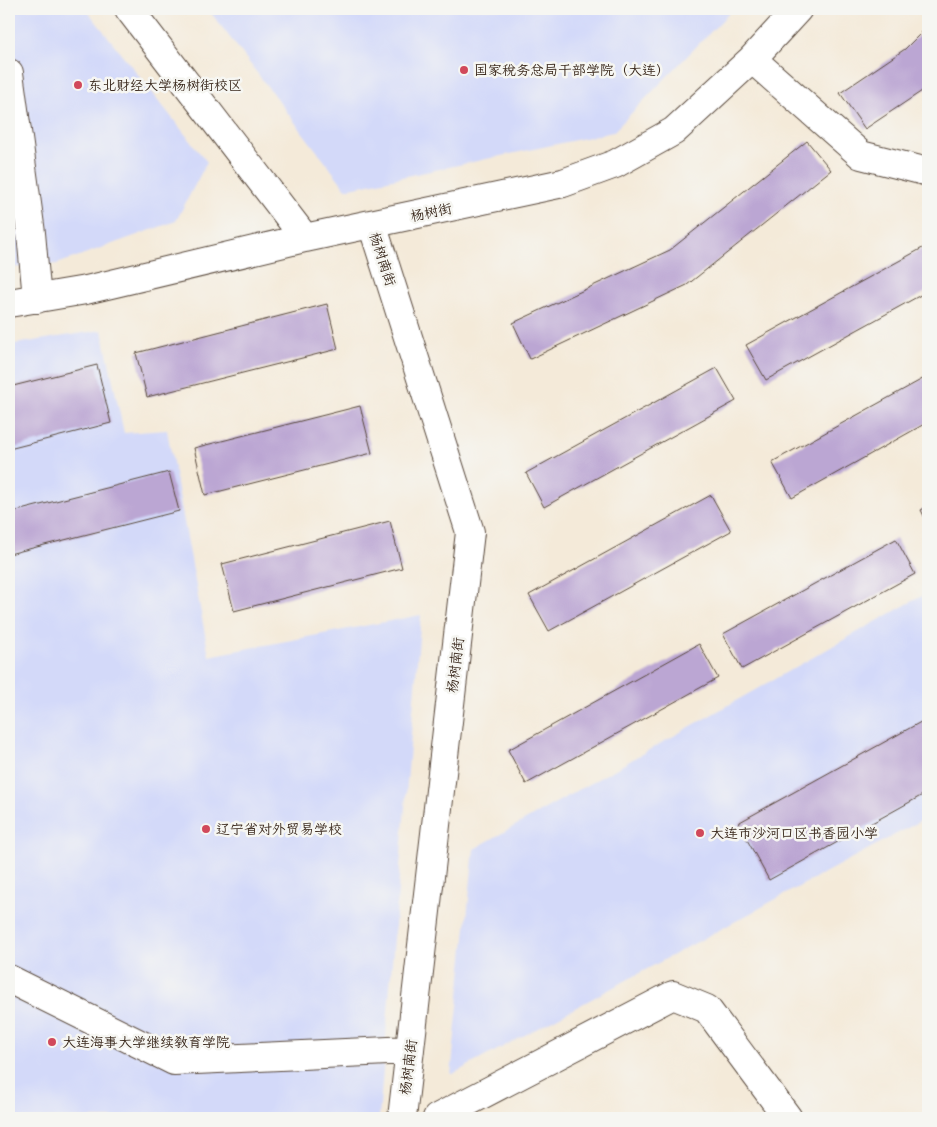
<svg xmlns="http://www.w3.org/2000/svg" width="937" height="1127" viewBox="0 0 937 1127" font-family="'Playpen Sans','LXGW WenKai TC',sans-serif">
<style>
.built{fill:#d3d9f9}
.building{fill:#bba6d3}
.lines{fill:none;stroke-linecap:round;stroke-linejoin:round}
.minor-casing{stroke:#57473a;stroke-width:30}
.minor{stroke:#fff;stroke-width:28}
.poi-dot{fill:#d1495b;stroke:#f6f6f2;stroke-width:2}
.labels{text-anchor:middle;stroke-width:5;stroke-linejoin:round;paint-order:stroke}
.poi-label{font-size:14px;fill:#3b2a1e;stroke:#f6f6f2;text-anchor:start}
.street-label{font-size:14px;fill:#3b2a1e;stroke:#f6f6f2}
</style>
<rect width="100%" height="100%" fill="#f6f6f2"/>
<filter id="ink" filterUnits="userSpaceOnUse"><feTurbulence type="fractalNoise" baseFrequency=".02" numOctaves="2"/><feDisplacementMap in="SourceGraphic" scale="10" xChannelSelector="R" yChannelSelector="G"/><feConvolveMatrix kernelMatrix="1 2 1 2 8 2 1 2 1" color-interpolation-filters="sRGB"/></filter>
<filter id="wash" filterUnits="userSpaceOnUse"><feTurbulence type="fractalNoise" baseFrequency=".0096" numOctaves="4" result="noise"/><feDisplacementMap in="SourceGraphic" scale="20" xChannelSelector="R" yChannelSelector="G"/><feGaussianBlur stdDeviation="1.12" result="paint"/><feColorMatrix in="noise" values="0 0 0 0 0 0 0 0 0 0 0 0 0 0 0 0 0 1.4 0 .05"/><feComposite in="paint" operator="in"/></filter>
<g filter="url(#wash)">
<rect width="100%" height="100%" fill="#f4ead9"/>
<!-- built -->
<path class="built" d="M 9,9 L 86,9 L 207,162 L 176,221 L 57,264 L 9,268 Z
M 208,9 L 733,9 L 613,132 L 346,189 Z
M 102,330 L 124,433 L 167,430 L 209,656 L 421,615 L 379,1118 L 9,1118 L 9,345 Z
M 925,594 L 928,600 L 928,817 L 451,1075 L 474,849 Z"/>
<g id="blocks">
<!-- building -->
<path class="building" d="M 928,26 L 928,87 L 865,129 L 840,93 L 905,49 Z
M 807,141 L 831,170 L 687,285 L 530,359 L 513,323 L 670,250 Z
M 928,245 L 928,291 L 766,380 L 746,345 Z
M 327,304 L 338,349 L 147,397 L 136,353 Z
M 97,365 L 111,423 L 9,449 L 9,387 Z
M 717,368 L 736,401 L 544,507 L 526,473 Z
M 928,376 L 928,422 L 792,498 L 772,462 Z
M 360,406 L 372,453 L 205,495 L 194,448 Z
M 169,472 L 179,511 L 9,554 L 9,513 Z
M 711,495 L 731,531 L 549,631 L 529,595 Z
M 928,506 L 928,524 L 921,510 Z
M 390,521 L 402,568 L 234,611 L 222,564 Z
M 896,539 L 915,574 L 742,669 L 723,634 Z
M 699,644 L 718,678 L 526,784 L 508,750 Z
M 928,718 L 928,792 L 769,880 L 738,823 Z"/>
</g>
</g>
<g filter="url(#ink)">
<use href="#blocks" fill-opacity="0" stroke="#57473a" stroke-width="1"/>
<g class="lines">
<defs>
<path id="minor" d="M 129,9 L 305,238
M 752,59 L 861,155 L 928,172
M 9,73 L 31,233 L 37,299
M 372,224 L 470,532 L 402,1118
M 9,303 L 86,290 L 305,238 L 563,183 L 615,164 L 674,131 L 752,59 L 798,9
M 9,979 L 174,1061 L 410,1050
M 437,1118 L 673,995 L 707,1009 L 788,1118"/>
</defs>
<!-- minor casing -->
<use href="#minor" class="minor-casing"/>
<!-- minor -->
<use href="#minor" class="minor"/>
</g>
</g>
<!-- markers -->
<g class="poi-dot">
<circle cx="464" cy="70" r="5"/>
<circle cx="78" cy="85" r="5"/>
<circle cx="206" cy="829" r="5"/>
<circle cx="700" cy="833" r="5"/>
<circle cx="52" cy="1042" r="5"/>
</g>
<g class="labels">
<!-- poi labels -->
<g class="poi-label">
<text x="474" y="75">国家税务总局干部学院（大连）</text>
<text x="88" y="90">东北财经大学杨树街校区</text>
<text x="216" y="834">辽宁省对外贸易学校</text>
<text x="710" y="838">大连市沙河口区书香园小学</text>
<text x="62" y="1047">大连海事大学继续教育学院</text>
</g>
<!-- street labels -->
<g class="street-label">
<text transform="translate(431 212) rotate(-12)" y="5">杨树街</text>
<text transform="translate(383 259) rotate(72)" y="5">杨树南街</text>
<text transform="translate(455 665) rotate(-83)" y="5">杨树南街</text>
<text transform="translate(408 1067) rotate(-83)" y="5">杨树南街</text>
</g>
</g>
<!-- margin -->
<rect width="937" height="1127" fill="none" stroke="#f6f6f2" stroke-width="30"/>
</svg>
